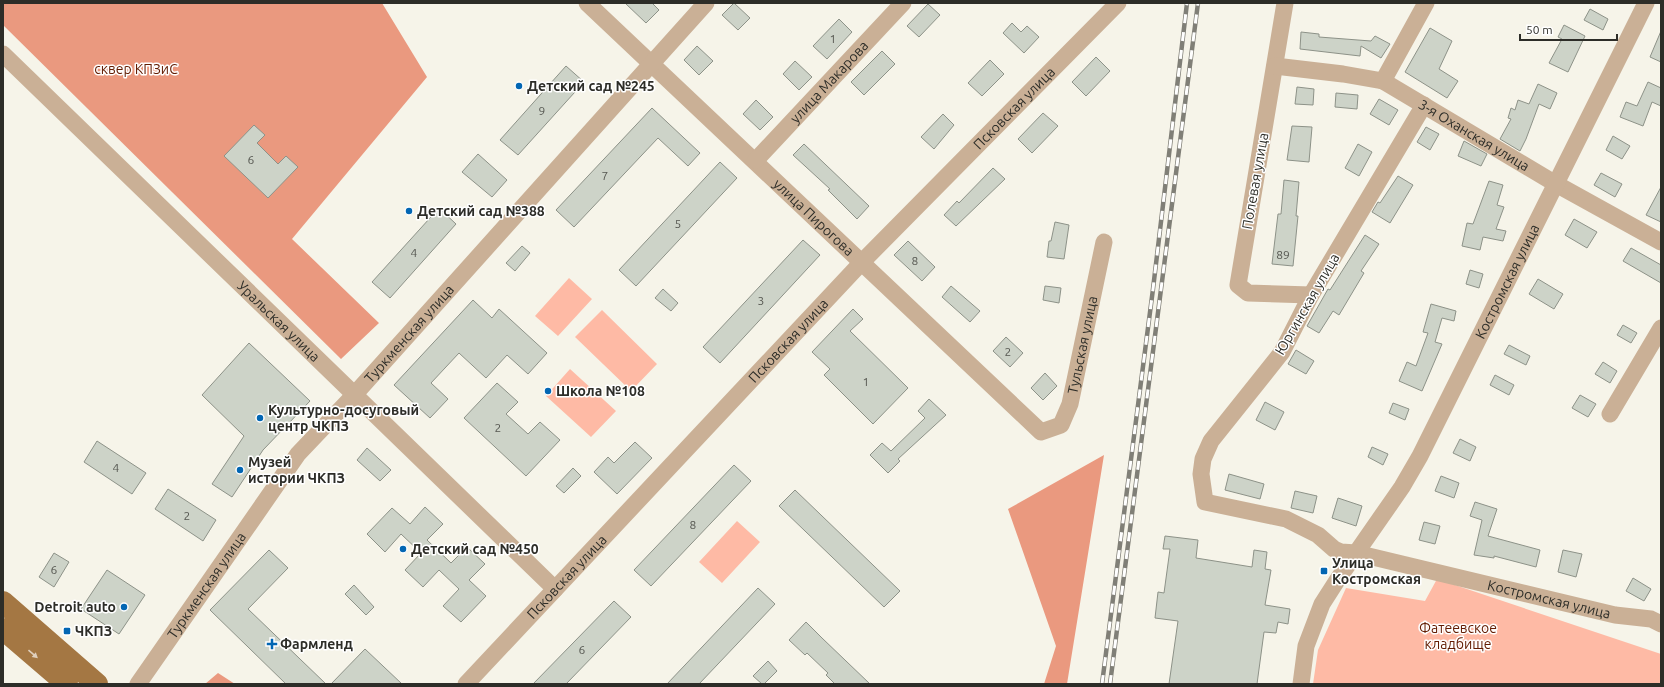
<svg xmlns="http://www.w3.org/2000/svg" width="1664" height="687" viewBox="0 0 1664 687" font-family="Ubuntu,sans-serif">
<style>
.green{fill:#febaa5}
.forest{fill:#ea997f}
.building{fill:#cdd3c8;stroke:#8d9288}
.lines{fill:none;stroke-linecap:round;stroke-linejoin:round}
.minor{stroke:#cab096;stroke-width:17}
.major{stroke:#a47743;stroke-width:22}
.rail-casing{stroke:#807f77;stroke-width:4.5}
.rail{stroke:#fff;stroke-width:3;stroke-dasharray:9;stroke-linecap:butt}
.oneway{fill:#dfcfbd}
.poi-dot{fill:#0266b3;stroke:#fff;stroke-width:1.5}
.labels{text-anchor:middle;stroke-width:3;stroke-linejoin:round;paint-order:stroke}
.number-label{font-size:12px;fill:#555650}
.park-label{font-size:14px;fill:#631c02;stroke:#fff}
.street-label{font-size:14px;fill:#2d2d28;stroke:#fff}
.poi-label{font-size:14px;font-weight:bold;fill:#2d2d28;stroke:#fff;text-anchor:start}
</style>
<rect width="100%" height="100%" fill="#f6f4e9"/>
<!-- green -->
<path class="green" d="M 569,278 L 592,299 L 558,336 L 535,316 Z
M 602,310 L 657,364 L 631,391 L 575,337 Z
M 570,369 L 616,411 L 591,437 L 546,396 Z
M 737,521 L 760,542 L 722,583 L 699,562 Z
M 1437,579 L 1661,654 L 1661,684 L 1313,684 L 1318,650 L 1346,588 L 1425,601 Z"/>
<!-- forest -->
<path class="forest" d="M 3,3 L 382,3 L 427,77 L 292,239 L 379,323 L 341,359 L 3,25 Z
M 1104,455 L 1067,684 L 1044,684 L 1056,646 L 1008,509 Z
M 218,673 L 235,684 L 205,684 Z"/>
<!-- building -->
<path class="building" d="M 625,3 L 652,3 L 659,10 L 646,23 Z
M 734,3 L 750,18 L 738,30 L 722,15 Z
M 928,4 L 940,15 L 919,37 L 907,26 Z
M 1590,9 L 1608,19 L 1603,30 L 1584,20 Z
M 839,19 L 852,32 L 827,59 L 813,46 Z
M 1012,23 L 1021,32 L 1027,26 L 1039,37 L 1024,53 L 1003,33 Z
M 1564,25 L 1585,36 L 1568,72 L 1549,63 L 1562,39 L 1558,37 Z
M 1430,28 L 1452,41 L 1439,69 L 1458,81 L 1447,98 L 1405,72 Z
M 1661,31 L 1661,62 L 1650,57 Z
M 1301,32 L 1319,34 L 1319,37 L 1371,41 L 1375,36 L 1390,44 L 1381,58 L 1361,46 L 1360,56 L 1300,49 Z
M 697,46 L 713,61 L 699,75 L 684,60 Z
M 882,51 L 895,64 L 864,95 L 851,82 Z
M 1096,57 L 1110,71 L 1086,96 L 1072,82 Z
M 990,60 L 1004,74 L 982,96 L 968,83 Z
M 795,61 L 812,77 L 799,90 L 783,74 Z
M 566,66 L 584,82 L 518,155 L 500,140 Z
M 1648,82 L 1661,88 L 1661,106 L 1652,102 L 1643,126 L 1620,117 L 1626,102 L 1637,106 Z
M 1538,84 L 1557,93 L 1550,109 L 1539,104 L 1526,139 L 1520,151 L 1500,139 L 1511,119 L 1508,118 L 1511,108 L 1515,110 L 1518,100 L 1529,104 Z
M 1297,87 L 1314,89 L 1313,105 L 1295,104 Z
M 1336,93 L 1358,95 L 1357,109 L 1335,107 Z
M 1379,99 L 1398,110 L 1389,125 L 1370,114 Z
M 756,100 L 773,117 L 760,130 L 743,114 Z
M 652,108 L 700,153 L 688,166 L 658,138 L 574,227 L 556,210 Z
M 1043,113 L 1058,126 L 1032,153 L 1018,139 Z
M 943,114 L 954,125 L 934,149 L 921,137 Z
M 254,125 L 265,135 L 257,143 L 278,164 L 286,156 L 298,167 L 268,198 L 224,156 Z
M 1292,126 L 1312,127 L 1309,162 L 1287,160 Z
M 1426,127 L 1439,134 L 1430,150 L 1417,142 Z
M 1613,136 L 1630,146 L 1622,159 L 1606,150 Z
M 1464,141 L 1487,154 L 1481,166 L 1458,156 Z
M 804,144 L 869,206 L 857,219 L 828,190 L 830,189 L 793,155 Z
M 1358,144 L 1372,152 L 1359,176 L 1345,168 Z
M 478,154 L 507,180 L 492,197 L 462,172 Z
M 720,162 L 737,178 L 636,286 L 619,270 Z
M 993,168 L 1005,179 L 956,226 L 944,215 L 957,201 L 959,203 Z
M 1601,173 L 1622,184 L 1615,197 L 1594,185 Z
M 1398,176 L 1413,185 L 1390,223 L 1372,212 L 1378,202 L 1380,203 Z
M 1284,180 L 1299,182 L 1296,216 L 1298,216 L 1293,266 L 1272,264 L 1278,214 L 1281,214 Z
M 1489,181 L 1503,185 L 1497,205 L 1504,207 L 1496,229 L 1506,231 L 1503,241 L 1483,237 L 1480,250 L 1462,246 L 1467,223 L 1473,224 Z
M 1661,187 L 1661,222 L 1646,215 Z
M 439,208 L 456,224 L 390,298 L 372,282 Z
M 1574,219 L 1597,232 L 1587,248 L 1565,235 Z
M 1055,222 L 1069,225 L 1064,259 L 1047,257 L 1049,241 L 1051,241 Z
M 1365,235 L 1379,244 L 1361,271 L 1364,273 L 1339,315 L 1333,311 L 1319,333 L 1307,326 L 1328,289 L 1330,290 Z
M 803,240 L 820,255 L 720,363 L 703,347 Z
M 908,241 L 935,267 L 922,281 L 894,255 Z
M 522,246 L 530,253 L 515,271 L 506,263 Z
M 1631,248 L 1661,265 L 1661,283 L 1623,261 Z
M 1470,270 L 1483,274 L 1479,288 L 1466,284 Z
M 1538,279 L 1563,294 L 1554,309 L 1529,294 Z
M 951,286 L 980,311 L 970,322 L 942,297 Z
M 1045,286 L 1061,288 L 1059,303 L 1043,300 Z
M 663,289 L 678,303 L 671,311 L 655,298 Z
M 473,300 L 492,318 L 499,309 L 547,353 L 528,374 L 507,355 L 486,378 L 459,353 L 431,383 L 448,399 L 430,418 L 394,385 Z
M 1431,304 L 1456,311 L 1454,321 L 1442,318 L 1435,342 L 1442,344 L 1422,391 L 1399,381 L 1407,362 L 1416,366 L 1428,333 L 1423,332 Z
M 853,309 L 863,319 L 850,331 L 908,388 L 873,424 L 824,375 L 830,369 L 812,352 Z
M 1623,325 L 1637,333 L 1631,343 L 1617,335 Z
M 1006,337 L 1023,353 L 1010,367 L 993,351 Z
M 249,343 L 310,401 L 263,450 L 232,497 L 212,484 L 244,436 L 202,395 Z
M 1509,345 L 1530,356 L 1526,365 L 1504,354 Z
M 1296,350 L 1314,361 L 1306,374 L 1288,364 Z
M 1603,362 L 1617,371 L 1610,383 L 1595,374 Z
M 1045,373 L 1057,386 L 1043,400 L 1031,388 Z
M 1495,375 L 1514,385 L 1509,395 L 1490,385 Z
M 497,383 L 518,402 L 506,414 L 528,434 L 540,422 L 560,440 L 526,476 L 464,418 Z
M 1580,395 L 1596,404 L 1588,417 L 1572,408 Z
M 929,399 L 946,415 L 898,459 L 900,461 L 888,473 L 870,455 L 882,443 L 891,451 L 925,418 L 918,411 Z
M 1265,402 L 1284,412 L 1275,430 L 1256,420 Z
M 1393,403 L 1409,409 L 1405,420 L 1389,413 Z
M 1460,439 L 1476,447 L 1470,461 L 1453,453 Z
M 97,441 L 146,473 L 132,494 L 84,462 Z
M 635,442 L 652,458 L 617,494 L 594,472 L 608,457 L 614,463 Z
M 1372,447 L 1388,454 L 1383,465 L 1368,457 Z
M 367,448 L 391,470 L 380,481 L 357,460 Z
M 734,465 L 751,481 L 651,586 L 634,570 Z
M 573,468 L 581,476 L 564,493 L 556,486 Z
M 1229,474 L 1264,484 L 1260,499 L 1225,490 Z
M 1441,476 L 1459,483 L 1454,498 L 1435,491 Z
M 168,489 L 216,520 L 203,541 L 155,509 Z
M 795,490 L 900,591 L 884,607 L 779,506 Z
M 1295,491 L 1317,496 L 1313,513 L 1291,508 Z
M 1338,498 L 1362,506 L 1356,526 L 1332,518 Z
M 1475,502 L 1497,509 L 1488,536 L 1540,550 L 1536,567 L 1494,556 L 1494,558 L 1474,555 L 1482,520 L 1470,516 Z
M 425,507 L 443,524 L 427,540 L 451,563 L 467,547 L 485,564 L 469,580 L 486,596 L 461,622 L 443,606 L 459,589 L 439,570 L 423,587 L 405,570 L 421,553 L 401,534 L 385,552 L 367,534 L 392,508 L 410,524 Z
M 1424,522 L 1440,526 L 1435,544 L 1419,540 Z
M 1165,536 L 1198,540 L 1196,558 L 1252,567 L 1254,550 L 1267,552 L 1265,569 L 1271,570 L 1265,605 L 1290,609 L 1288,624 L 1278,622 L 1276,633 L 1264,632 L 1257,684 L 1169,684 L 1178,621 L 1155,618 L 1158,592 L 1164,593 L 1170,549 L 1163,549 Z
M 269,550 L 288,568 L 248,609 L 326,684 L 286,684 L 210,610 Z
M 1563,550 L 1582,554 L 1576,577 L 1558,572 Z
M 54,553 L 69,562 L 54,587 L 39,577 Z
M 107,570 L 145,595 L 119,634 L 81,609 Z
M 1633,578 L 1651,589 L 1644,601 L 1626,591 Z
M 354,585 L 374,607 L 366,615 L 345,594 Z
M 758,588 L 775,604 L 699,684 L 667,684 Z
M 614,601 L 631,617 L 566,684 L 533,684 Z
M 806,622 L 822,638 L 870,684 L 835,684 L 826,675 L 828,673 L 807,653 L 805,655 L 789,640 Z
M 365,649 L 402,684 L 331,684 Z
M 768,661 L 777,671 L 764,684 L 762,684 L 753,676 Z"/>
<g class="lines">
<!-- minor -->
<g class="minor">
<path id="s1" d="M 587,3 L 1041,432 L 1061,425 L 1070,404 L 1104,242"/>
<path d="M 1285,3 L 1238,285 L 1248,293 L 1311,295"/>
<path id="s2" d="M 3,54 L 555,589"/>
<path id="s3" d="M 1275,66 L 1343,74 L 1383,81 L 1556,184 L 1661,242"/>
<path d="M 1383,81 L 1426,3"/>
<path id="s4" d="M 1424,105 L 1311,295 L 1282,352 L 1211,441 L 1203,459 L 1201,474 L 1205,502 L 1286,519 L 1318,535 L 1334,549 L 1341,552 L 1356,553 L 1615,615 L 1651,619 L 1661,624"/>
<path id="s5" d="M 756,160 L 903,3"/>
<path d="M 1610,414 L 1661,328"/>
<path id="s6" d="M 138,684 L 298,454 L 355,394 L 706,3"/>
<path id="s7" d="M 466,684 L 862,262 L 1118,3"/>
<path id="s8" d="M 1301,684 L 1306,646 L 1322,604 L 1338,579 L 1402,487 L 1420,456 L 1646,3"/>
</g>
<!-- major -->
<path class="major" d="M 3,602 L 97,684
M 3,629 L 67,684"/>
<defs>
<path id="rail" d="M 1102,684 L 1153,289 L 1187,3
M 1110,684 L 1198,3"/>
</defs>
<!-- rail casing -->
<use href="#rail" class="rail-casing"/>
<!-- rail -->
<use href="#rail" class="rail"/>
</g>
<!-- one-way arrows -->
<defs><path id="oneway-solid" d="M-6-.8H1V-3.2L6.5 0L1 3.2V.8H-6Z"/></defs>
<use class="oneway" href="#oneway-solid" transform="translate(33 654) rotate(41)"/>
<!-- markers -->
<g class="poi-dot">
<circle cx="519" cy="86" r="4"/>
<circle cx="409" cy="211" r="4"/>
<circle cx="548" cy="391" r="4"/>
<circle cx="260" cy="418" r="4"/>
<circle cx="240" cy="470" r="4"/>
<circle cx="403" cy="549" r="4"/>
<rect x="1320" y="567" width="8" height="8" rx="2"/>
<circle cx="124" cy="607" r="4"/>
<rect x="63" y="627" width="8" height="8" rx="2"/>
<path d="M270 638h4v4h4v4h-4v4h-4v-4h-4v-4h4z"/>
</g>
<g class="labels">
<!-- number labels -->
<g class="number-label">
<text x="833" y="43">1</text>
<text x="542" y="115">9</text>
<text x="251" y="164">6</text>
<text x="605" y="180">7</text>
<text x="678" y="228">5</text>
<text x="414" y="257">4</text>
<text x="1283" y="259">89</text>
<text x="915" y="265">8</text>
<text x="761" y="305">3</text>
<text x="1008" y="356">2</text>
<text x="866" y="386">1</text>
<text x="498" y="432">2</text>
<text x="116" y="472">4</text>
<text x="187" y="520">2</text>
<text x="693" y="529">8</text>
<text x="54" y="574">6</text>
<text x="582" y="654">6</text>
</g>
<!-- park labels -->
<g class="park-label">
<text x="136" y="74">сквер КПЗиС</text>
<text x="1458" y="633">Фатеевское<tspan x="1458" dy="16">кладбище</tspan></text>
</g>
<!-- street labels -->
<g class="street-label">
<text dy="5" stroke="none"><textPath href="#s5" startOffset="107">улица Макарова</textPath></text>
<text dy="5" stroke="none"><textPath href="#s7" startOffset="795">Псковская улица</textPath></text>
<text dy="5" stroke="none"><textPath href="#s3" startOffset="215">3-я Оханская улица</textPath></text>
<text transform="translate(1255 181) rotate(-80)" y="5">Полевая улица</text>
<text dy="5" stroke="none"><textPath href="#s1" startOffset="312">улица Пирогова</textPath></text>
<text dy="5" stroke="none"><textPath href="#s8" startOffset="456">Костромская улица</textPath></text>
<text transform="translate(1307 304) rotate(-60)" y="5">Юргинская улица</text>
<text dy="5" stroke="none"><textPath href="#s2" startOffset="384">Уральская улица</textPath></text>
<text dy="5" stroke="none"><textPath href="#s6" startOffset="444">Туркменская улица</textPath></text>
<text dy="5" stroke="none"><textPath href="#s7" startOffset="471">Псковская улица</textPath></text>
<text dy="5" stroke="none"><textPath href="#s1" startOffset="729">Тульская улица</textPath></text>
<text dy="5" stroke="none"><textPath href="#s7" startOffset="147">Псковская улица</textPath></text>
<text dy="5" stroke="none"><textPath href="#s6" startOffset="120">Туркменская улица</textPath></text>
<text dy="5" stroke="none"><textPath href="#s4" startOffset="823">Костромская улица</textPath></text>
</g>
<!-- poi labels -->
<g class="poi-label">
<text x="527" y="91">Детский сад №245</text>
<text x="417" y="216">Детский сад №388</text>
<text x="556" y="396">Школа №108</text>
<text x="268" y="415">Культурно-досуговый<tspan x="268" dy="16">центр ЧКПЗ</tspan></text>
<text x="248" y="467">Музей<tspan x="248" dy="16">истории ЧКПЗ</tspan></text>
<text x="411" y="554">Детский сад №450</text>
<text x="1332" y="568">Улица<tspan x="1332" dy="16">Костромская</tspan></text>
<text x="116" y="612" text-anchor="end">Detroit auto</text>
<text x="75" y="636">ЧКПЗ</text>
<text x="280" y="649">Фармленд</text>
</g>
</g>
<!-- border -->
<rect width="1664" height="687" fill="none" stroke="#2d2d28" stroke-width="8"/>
<!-- scale -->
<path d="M1520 34v6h97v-6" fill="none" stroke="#2d2d28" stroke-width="2"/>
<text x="1526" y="34" font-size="12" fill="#2d2d28" stroke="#ffffff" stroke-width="3" paint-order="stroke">50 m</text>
</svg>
